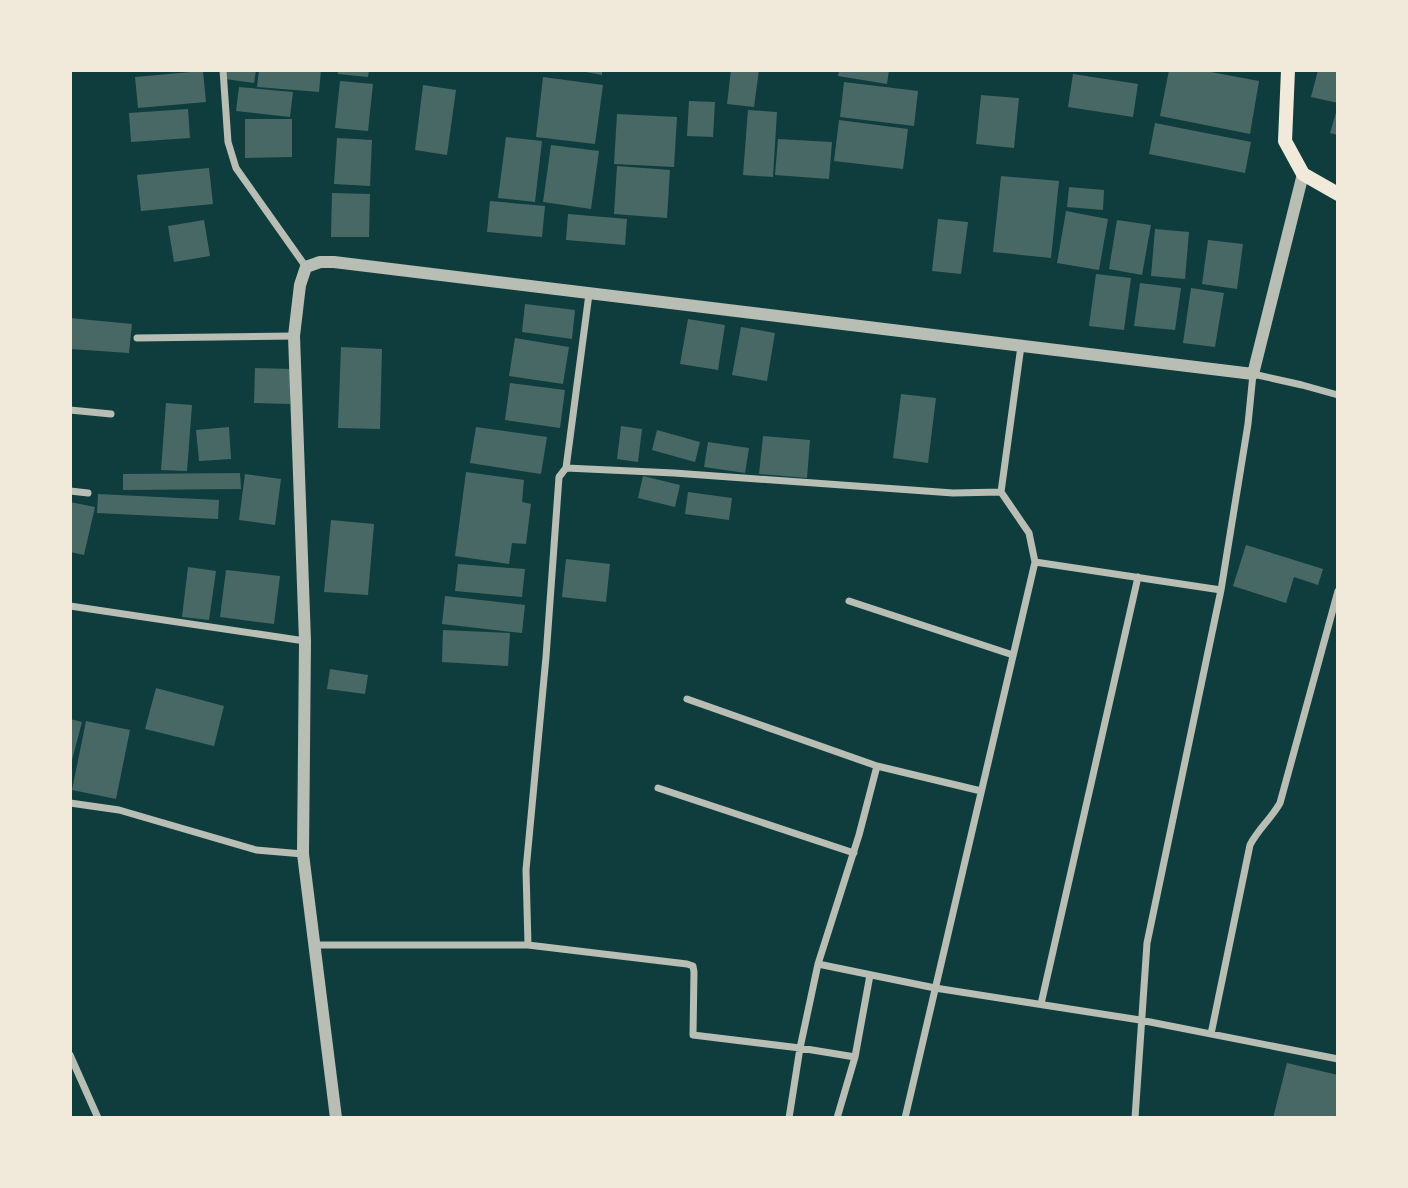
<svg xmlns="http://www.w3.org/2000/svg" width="1408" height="1188" viewBox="0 0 1408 1188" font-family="'Roboto Serif',serif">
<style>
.building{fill:#486865}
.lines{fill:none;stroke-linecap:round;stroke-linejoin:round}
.minor{stroke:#b8beb3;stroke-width:7}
.tertiary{stroke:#b8beb3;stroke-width:12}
.secondary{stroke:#f1e9da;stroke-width:14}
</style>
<rect width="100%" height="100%" fill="#0f3d3e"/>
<!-- building -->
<path class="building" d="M 226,70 L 256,70 L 254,83 L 225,79 Z
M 259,70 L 321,70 L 319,92 L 257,87 Z
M 338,70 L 369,70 L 368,77 L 338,74 Z
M 575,70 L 602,70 L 602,75 Z
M 731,70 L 759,70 L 754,107 L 727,104 Z
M 839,70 L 889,70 L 887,84 L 838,76 Z
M 1169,70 L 1200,70 L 1259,81 L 1250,134 L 1160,116 Z
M 1318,70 L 1338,70 L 1338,103 L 1311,97 Z
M 203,71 L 206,102 L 138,108 L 135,77 Z
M 1073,74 L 1138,84 L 1133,117 L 1068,107 Z
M 543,77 L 603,85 L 595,144 L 536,137 Z
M 340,81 L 373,84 L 368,131 L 335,128 Z
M 844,82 L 918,91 L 914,126 L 840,117 Z
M 423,85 L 456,90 L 447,155 L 415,150 Z
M 239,87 L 293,92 L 290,117 L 236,111 Z
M 981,95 L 1019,98 L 1014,148 L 976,144 Z
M 689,101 L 715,102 L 713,137 L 687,136 Z
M 188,109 L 190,138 L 131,142 L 129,113 Z
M 1337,109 L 1338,109 L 1338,135 L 1330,133 Z
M 748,110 L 777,112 L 773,177 L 743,175 Z
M 617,114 L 677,117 L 674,167 L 614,164 Z
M 245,119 L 292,119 L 292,157 L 245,158 Z
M 839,120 L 908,129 L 903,169 L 834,161 Z
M 1155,123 L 1251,142 L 1245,173 L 1149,154 Z
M 506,137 L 542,141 L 535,202 L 498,198 Z
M 337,138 L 372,140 L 370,186 L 334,184 Z
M 778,139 L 832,142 L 829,179 L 775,175 Z
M 551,145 L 599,151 L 591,209 L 543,202 Z
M 617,166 L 670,170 L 667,218 L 614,214 Z
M 209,168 L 213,204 L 141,211 L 137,175 Z
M 1001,176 L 1059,181 L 1051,258 L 993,252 Z
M 1069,187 L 1104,190 L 1103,210 L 1067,207 Z
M 332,193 L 370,194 L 369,237 L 331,237 Z
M 490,201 L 545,206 L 542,237 L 487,232 Z
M 1066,211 L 1108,219 L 1099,270 L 1057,263 Z
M 568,214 L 627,219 L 625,245 L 566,240 Z
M 938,219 L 968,222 L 961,274 L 932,271 Z
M 204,220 L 210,256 L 174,262 L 168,226 Z
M 1117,220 L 1151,225 L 1142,275 L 1109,269 Z
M 1155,229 L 1189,232 L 1185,279 L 1151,276 Z
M 1208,240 L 1243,244 L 1237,289 L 1202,284 Z
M 1096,274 L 1131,278 L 1124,330 L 1089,326 Z
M 1140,283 L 1181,288 L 1175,330 L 1134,326 Z
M 1191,288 L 1224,293 L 1215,347 L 1183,343 Z
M 525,304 L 575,310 L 572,339 L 522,332 Z
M 70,318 L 132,324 L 129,353 L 70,349 Z
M 688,319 L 725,325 L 718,370 L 680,364 Z
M 741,327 L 775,333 L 767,381 L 732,375 Z
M 515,338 L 569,347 L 563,384 L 509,376 Z
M 341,347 L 382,349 L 380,429 L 338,428 Z
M 255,368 L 292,369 L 290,404 L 254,403 Z
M 510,383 L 565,390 L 560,428 L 505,420 Z
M 901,394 L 936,398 L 928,463 L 893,458 Z
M 166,403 L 192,405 L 187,471 L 161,470 Z
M 621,426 L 642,429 L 638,462 L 617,459 Z
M 229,427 L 231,459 L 199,461 L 196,430 Z
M 476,427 L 547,437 L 541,474 L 470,463 Z
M 657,430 L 700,442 L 695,462 L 652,450 Z
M 763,436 L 810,440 L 807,478 L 759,474 Z
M 708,442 L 749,448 L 745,473 L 704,467 Z
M 466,472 L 524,480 L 522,502 L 531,504 L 526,544 L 512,543 L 509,564 L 455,556 Z
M 240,473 L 241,489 L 123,490 L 123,474 Z
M 245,474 L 281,479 L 275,525 L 239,520 Z
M 643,476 L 680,485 L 675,507 L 638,498 Z
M 688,492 L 732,498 L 729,520 L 685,514 Z
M 98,494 L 219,500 L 218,519 L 97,513 Z
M 70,502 L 95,507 L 84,555 L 70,552 Z
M 331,520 L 374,524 L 368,595 L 324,592 Z
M 1246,545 L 1323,569 L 1318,585 L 1294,577 L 1286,603 L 1233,586 Z
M 566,559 L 610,564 L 606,602 L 562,597 Z
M 458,564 L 525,569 L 522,597 L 455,591 Z
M 188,567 L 216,571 L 209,620 L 182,617 Z
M 226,570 L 280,576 L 274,624 L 220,617 Z
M 445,596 L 525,605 L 522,633 L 442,624 Z
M 443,630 L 510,633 L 508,666 L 442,662 Z
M 330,669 L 368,675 L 365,694 L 327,689 Z
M 156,688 L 224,706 L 214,746 L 145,729 Z
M 70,719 L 82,722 L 71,764 L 70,764 Z
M 86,721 L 130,730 L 116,799 L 72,790 Z
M 1287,1063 L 1338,1075 L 1338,1108 L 1335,1118 L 1273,1118 Z"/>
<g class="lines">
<!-- minor -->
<path class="minor" d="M 223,70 L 228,142 L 236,168 L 306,267
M 137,338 L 294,336
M 70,410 L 111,414
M 566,468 L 589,294
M 70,491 L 88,493
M 1035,562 L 1221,590
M 849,601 L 1013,655
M 70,606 L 305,641
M 687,699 L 877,766 L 981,791
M 658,788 L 854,853
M 70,803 L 119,810 L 256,850 L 303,854
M 315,945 L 528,945 L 526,870 L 546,657 L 559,477 L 566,468 L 674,473 L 953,493 L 1001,492 L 1021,346
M 528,945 L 687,964 L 693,966 L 694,972 L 693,1035 L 800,1048 L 855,1057
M 818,964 L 935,988 L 1140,1020 L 1338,1059
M 1041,1004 L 1138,577
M 1211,1034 L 1250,845 C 1258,829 1271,819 1280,803 L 1338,591
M 70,1055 L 98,1118
M 789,1118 L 800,1048 L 818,964 L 859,835 L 877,766
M 837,1118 L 855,1057 L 870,975
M 905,1118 L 1035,562 L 1029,533 L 1001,492
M 1135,1118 L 1147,943 L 1221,590 L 1248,424 L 1253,374 L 1302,385 L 1338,395"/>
<!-- tertiary -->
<path class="tertiary" d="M 336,1118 L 303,854 L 305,641 L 294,336 L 300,285 L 306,267 L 320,262 L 334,262 L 1253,374 L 1303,174"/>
<!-- secondary -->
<path class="secondary" d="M 1288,70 L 1285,141 L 1303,174 L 1338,194"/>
</g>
<!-- border -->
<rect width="1408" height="1188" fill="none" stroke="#f1e9da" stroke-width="144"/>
</svg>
